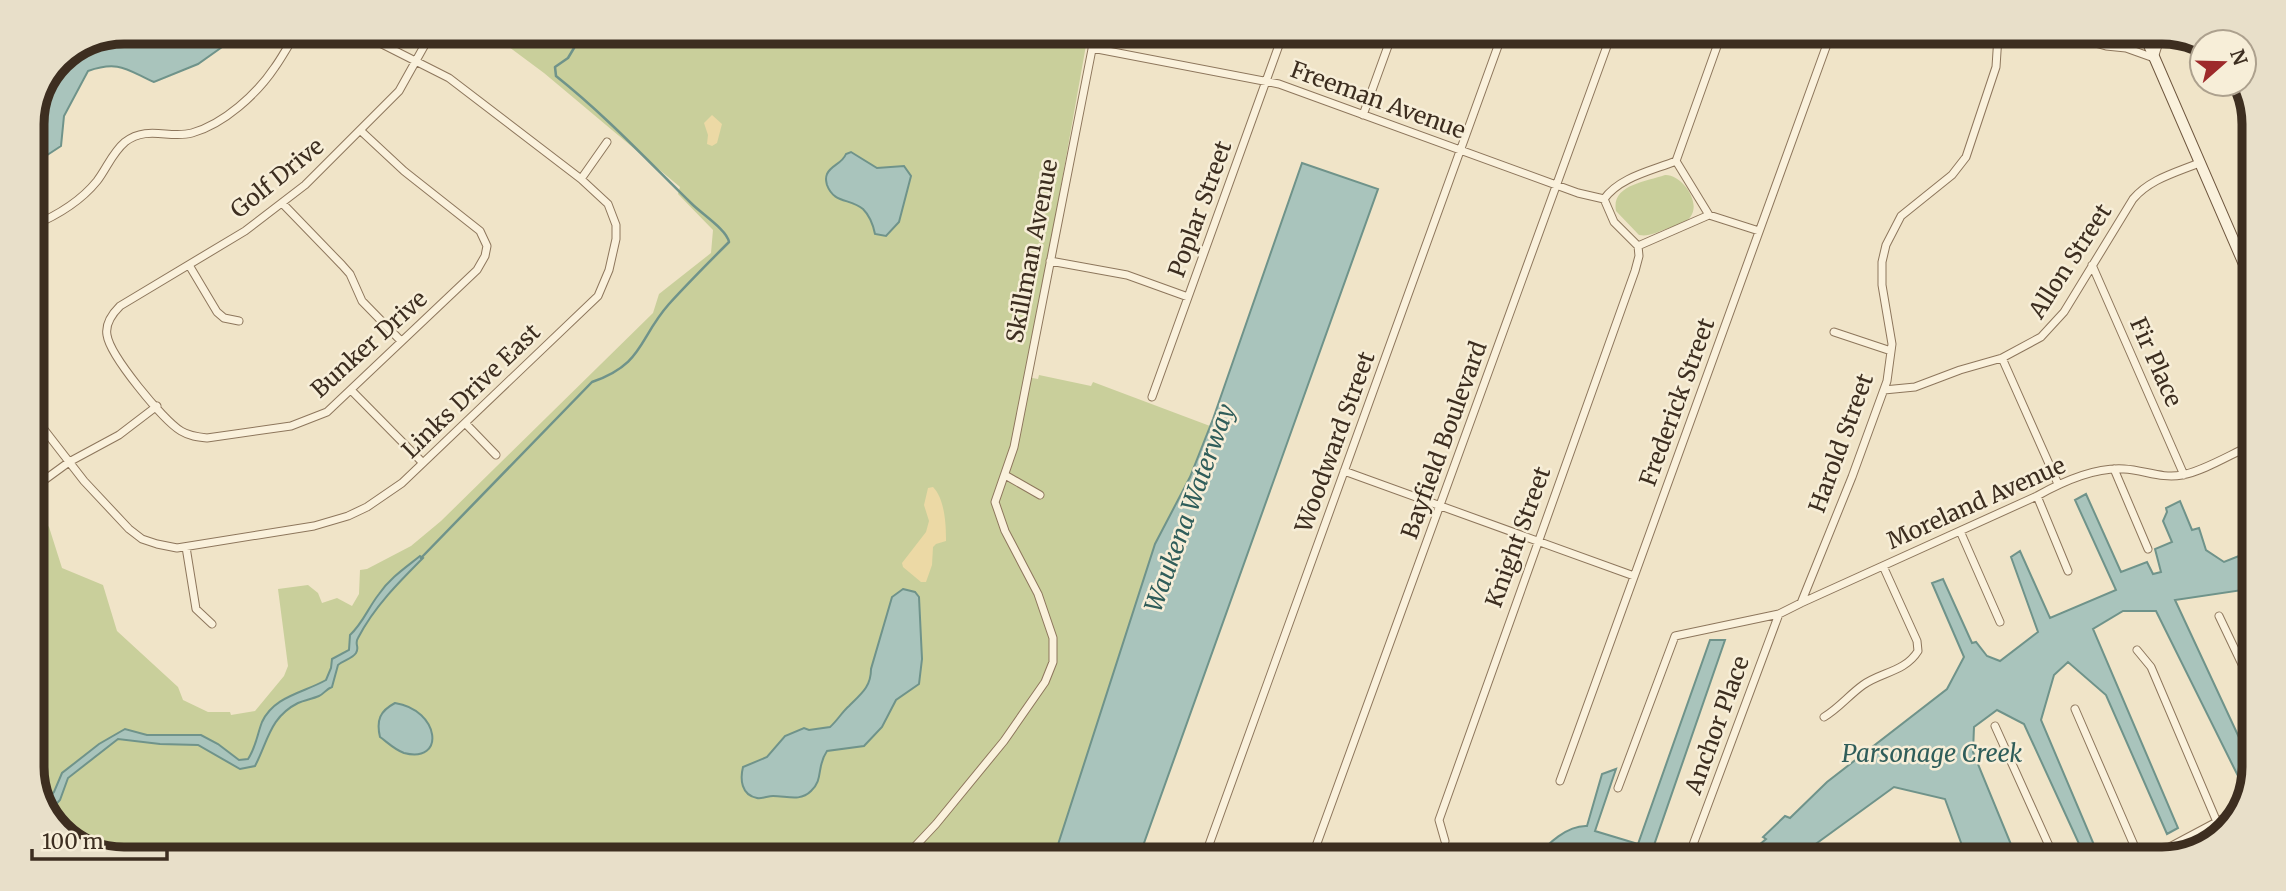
<svg xmlns="http://www.w3.org/2000/svg" width="2286" height="891" viewBox="0 0 2286 891" font-family="Merriweather,serif">
<style>
.green{fill:#c9cf9b}
.sand{fill:#ecd9a5}
.water{fill:#a9c4bc;stroke:#6f938a;stroke-width:2}
.lines{fill:none;stroke-linecap:round;stroke-linejoin:round}
.stream{stroke:#6f938a;stroke-width:2.5}
.street-casing{stroke:#8d765c;stroke-width:9}
.secondary-casing{stroke:#6f573f;stroke-width:12}
.street{stroke:#faf1dc;stroke-width:7}
.secondary{stroke:#faf1dc;stroke-width:10}
.labels{text-anchor:middle;stroke-width:5;stroke-linejoin:round;paint-order:stroke}
.street-label{font-size:23px;fill:#3d2e20;stroke:#f7eed8}
.water-label{font-size:24px;font-style:italic;fill:#2f5d5a;stroke:#f7eed8}
.rim{fill:none;stroke:#3d2e20;stroke-width:9}
</style>
<rect width="100%" height="100%" fill="#f0e4c8"/>
<!-- green -->
<path class="green" d="M 489,32 L 1088,34 L 1027,377 L 1038,379 L 1039,375 L 1091,386 L 1093,382 L 1210,426 L 1190,477 L 1058,857 L 94,854 L 50,823 L 32,773 L 32,507 L 49,527 L 62,568 L 103,585 L 117,631 L 178,687 L 183,700 L 208,712 L 230,712 L 231,715 L 255,711 L 284,676 L 288,666 L 278,589 L 308,585 L 318,593 L 322,603 L 337,598 L 352,606 L 359,594 L 360,570 L 367,569 L 411,546 L 441,521 L 653,313 L 659,294 L 711,253 L 713,230 L 678,194 L 680,187 L 544,73 Z
M 1665,175 C 1681,174 1701,201 1691,216 C 1687,223 1674,226 1666,229 C 1657,232 1649,237 1639,235 L 1616,211 C 1611,185 1645,182 1665,175 Z"/>
<!-- sand -->
<path class="sand" d="M 712,115 L 722,124 L 717,143 L 712,146 L 707,144 L 708,135 L 704,123 Z
M 933,487 C 944,498 946,522 946,538 L 946,541 L 936,544 L 933,547 L 932,565 L 926,582 L 921,582 L 903,567 L 902,563 L 926,532 L 929,521 L 924,505 L 928,488 Z"/>
<!-- water -->
<path class="water" d="M 124,32 L 234,32 L 232,40 L 198,64 L 154,82 C 127,70 119,60 88,71 L 64,116 L 61,146 L 32,165 L 32,118 L 59,58 Z
M 851,152 L 877,168 L 904,166 L 911,176 L 899,222 L 886,236 L 875,234 C 873,224 870,216 863,209 C 850,198 834,204 827,185 C 826,180 825,179 827,174 C 831,165 842,164 846,154 Z
M 1302,163 L 1378,189 L 1139,857 L 1054,857 L 1155,544 L 1190,477 L 1213,419 Z
M 2086,494 L 2121,572 L 2147,562 L 2153,574 L 2161,572 L 2155,549 L 2172,542 L 2163,521 L 2167,512 L 2166,508 L 2180,501 L 2192,530 L 2199,528 L 2206,550 L 2224,562 L 2239,556 L 2247,564 L 2251,562 L 2251,607 L 2242,590 L 2175,600 L 2250,761 L 2250,773 L 2239,778 L 2156,611 L 2123,611 L 2093,629 L 2178,828 L 2167,834 L 2106,695 L 2068,662 L 2054,675 L 2041,720 L 2100,859 L 2086,859 L 2024,724 L 1997,710 L 1974,727 L 1973,752 L 2017,859 L 1967,859 L 1945,799 L 1894,787 L 1795,859 L 1744,858 L 1766,839 L 1763,837 L 1785,816 L 1790,818 L 1827,782 L 1947,689 L 1964,657 L 1932,583 L 1943,579 L 1972,643 L 1976,642 L 1987,656 L 2000,661 L 2038,632 L 2011,557 L 2020,551 L 2050,618 L 2116,590 L 2075,500 Z
M 420,556 L 423,558 C 399,582 374,607 358,638 C 354,644 360,647 356,653 C 352,659 344,660 338,665 L 332,687 C 326,689 324,694 319,696 C 312,699 305,700 298,703 C 270,717 268,741 255,766 L 240,769 L 198,745 L 160,744 L 118,739 L 68,778 L 60,800 L 47,814 L 43,804 L 54,792 L 62,773 L 99,744 L 125,729 L 147,735 L 201,735 L 218,744 L 239,760 L 248,759 C 256,747 257,735 262,722 C 274,696 303,693 326,680 L 331,668 L 332,659 L 349,650 L 350,635 C 363,623 368,608 379,594 C 390,578 405,568 420,556 Z
M 903,589 L 915,592 L 919,597 L 922,659 L 919,684 L 896,700 L 882,727 L 864,746 L 827,751 C 816,767 824,779 811,791 C 800,802 787,796 773,796 C 768,796 762,799 757,798 C 741,795 740,779 743,767 L 767,757 L 785,736 L 804,728 L 809,730 L 830,727 C 837,721 842,712 849,706 C 861,694 871,687 871,669 L 892,597 Z
M 1710,640 L 1725,640 L 1652,851 L 1672,858 L 1535,858 C 1548,844 1567,825 1587,826 L 1602,774 L 1616,769 L 1595,831 L 1638,844 Z
M 395,703 C 440,710 446,764 404,753 C 395,750 387,742 380,737 C 376,720 380,711 395,703 Z"/>
<g class="lines">
<!-- stream -->
<path class="stream" d="M 421,558 L 592,382 C 644,364 638,339 669,304 C 689,282 709,262 729,242 C 727,230 702,214 692,204 C 647,160 605,115 556,76 L 555,67 L 568,58 L 583,33"/>
<defs>
<path id="street" d="M 2070,36 L 2106,46 L 2126,48 L 2154,58 L 2161,36
M 1092,48 L 1279,84 L 1578,193 L 1604,199
M 1363,115 L 1392,35
M 361,131 L 404,171 L 480,231 L 487,246 L 485,256 L 477,270 L 327,412 L 291,426 L 207,438 C 198,437 189,436 181,431 C 163,420 110,356 107,335 C 105,324 112,314 120,306 L 245,231 L 305,185 L 399,91 L 432,32
M 1676,161 L 1721,35
M 1676,161 L 1709,215
M 581,179 L 607,142
M 283,204 L 342,265 L 350,274 L 362,301 L 401,341
M 32,226 C 56,216 80,202 97,181 C 107,168 112,153 125,142 C 147,125 169,139 192,133 C 224,124 257,94 275,67 C 283,56 289,43 298,32
M 1638,246 L 1614,222 L 1604,199 C 1620,177 1651,171 1676,161
M 1638,246 L 1709,215 L 1759,231
M 1050,261 L 1127,275 L 1188,297
M 189,265 L 217,312 L 224,318 L 239,321
M 2092,265 L 2184,475
M 1834,332 L 1891,351
M 2002,358 L 2058,484
M 351,390 L 423,463
M 1884,390 L 1915,387 L 1960,370 L 2002,358 L 2041,337 L 2064,312 L 2133,199 C 2150,179 2175,173 2199,163
M 1152,397 L 1283,34
M 32,414 L 84,481 L 129,529 L 142,539 L 157,544 L 177,548 L 314,526 L 348,516 L 367,507 L 402,483 L 598,296 L 609,270 L 616,239 L 616,225 L 608,204 L 581,179 L 449,78 L 358,32
M 465,423 L 496,455
M 2114,469 L 2148,549
M 1344,471 L 1634,576
M 1005,475 L 1040,495
M 32,489 L 69,462 L 119,435 L 157,406
M 2037,496 L 2068,571
M 1960,531 L 2000,622
M 186,547 L 196,609 L 212,624
M 1801,603 L 2037,496 C 2062,482 2094,467 2124,469 C 2144,470 2162,479 2182,475 C 2204,471 2231,454 2252,445
M 2219,616 L 2250,681
M 2137,650 L 2151,667 L 2217,822
M 2075,709 L 2140,859
M 1824,717 C 1839,708 1849,695 1863,685 C 1881,672 1905,672 1918,651 L 1917,641 L 1883,566
M 1995,726 L 2055,859
M 1560,781 L 1830,36
M 1618,788 L 1675,636 L 1779,614 L 1801,603 L 1852,477 L 1887,381 L 1892,344 L 1882,285 L 1882,262 L 1886,245 L 1901,216 L 1952,175 L 1966,157 L 1996,67 L 1998,36
M 1445,841 L 1439,820 L 1635,271 L 1639,256 L 1638,246
M 1691,850 L 1779,614
M 906,856 L 936,824 L 1004,741 L 1045,682 L 1053,662 L 1053,638 L 1038,594 L 1005,531 L 995,502 L 1014,447 L 1095,34
M 1214,857 L 1206,853 L 1502,35
M 1312,857 L 1611,35
M 2147,859 L 2241,809"/>
<path id="secondary" d="M 2145,36 L 2253,285"/>
</defs>
<!-- street casing -->
<use href="#street" class="street-casing"/>
<!-- secondary casing -->
<use href="#secondary" class="secondary-casing"/>
<!-- street -->
<use href="#street" class="street"/>
<!-- secondary -->
<use href="#secondary" class="secondary"/>
</g>
<g class="labels">
<!-- street labels -->
<g class="street-label">
<text transform="translate(1378 100) rotate(20)" y="8">Freeman Avenue</text>
<text transform="translate(277 178) rotate(-39)" y="8">Golf Drive</text>
<text transform="translate(1200 209) rotate(-70)" y="8">Poplar Street</text>
<text transform="translate(1032 251) rotate(-79)" y="8">Skillman Avenue</text>
<text transform="translate(2070 261) rotate(-57)" y="8">Allon Street</text>
<text transform="translate(369 344) rotate(-42)" y="8">Bunker Drive</text>
<text transform="translate(2156 362) rotate(66)" y="8">Fir Place</text>
<text transform="translate(471 391) rotate(-44)" y="8">Links Drive East</text>
<text transform="translate(1677 402) rotate(-70)" y="8">Frederick Street</text>
<text transform="translate(1444 440) rotate(-70)" y="8">Bayfield Boulevard</text>
<text transform="translate(1335 442) rotate(-70)" y="8">Woodward Street</text>
<text transform="translate(1841 443) rotate(-70)" y="8">Harold Street</text>
<text transform="translate(1976 503) rotate(-24)" y="8">Moreland Avenue</text>
<text transform="translate(1518 537) rotate(-70)" y="8">Knight Street</text>
<text transform="translate(1717 725) rotate(-70)" y="8">Anchor Place</text>
</g>
<!-- water labels -->
<g class="water-label">
<text transform="translate(1190 508) rotate(-70)" y="8">Waukena Waterway</text>
<text x="1932" y="762">Parsonage Creek</text>
</g>
</g>
<!-- crop -->
<path d="M0 0H2286V891H0ZM124 44H2162A80 80 0 0 1 2242 124V767A80 80 0 0 1 2162 847H124A80 80 0 0 1 44 767V124A80 80 0 0 1 124 44Z" fill="#e8dfc9" fill-rule="evenodd"/>
<path class="rim" d="M124 44H2162A80 80 0 0 1 2242 124V767A80 80 0 0 1 2162 847H124A80 80 0 0 1 44 767V124A80 80 0 0 1 124 44Z"/>
<!-- north arrow -->
<g transform="translate(2223 63) rotate(70)"><circle r="33" fill="#f7eed8" stroke="#ada18e" stroke-width="2"/>
<path d="M0-5L12 26L0 18L-12 26Z" fill="#9e2a2b"/>
<text y="-10" font-size="19" font-weight="bold" text-anchor="middle" fill="#3d2e20">N</text>
</g>
<!-- scale -->
<path d="M32 849v10h135v-10" fill="none" stroke="#3d2e20" stroke-width="3.5"/>
<text x="42" y="849" font-size="21" fill="#3d2e20" stroke="#f7eed8" stroke-width="5" paint-order="stroke">100 m</text>
</svg>
